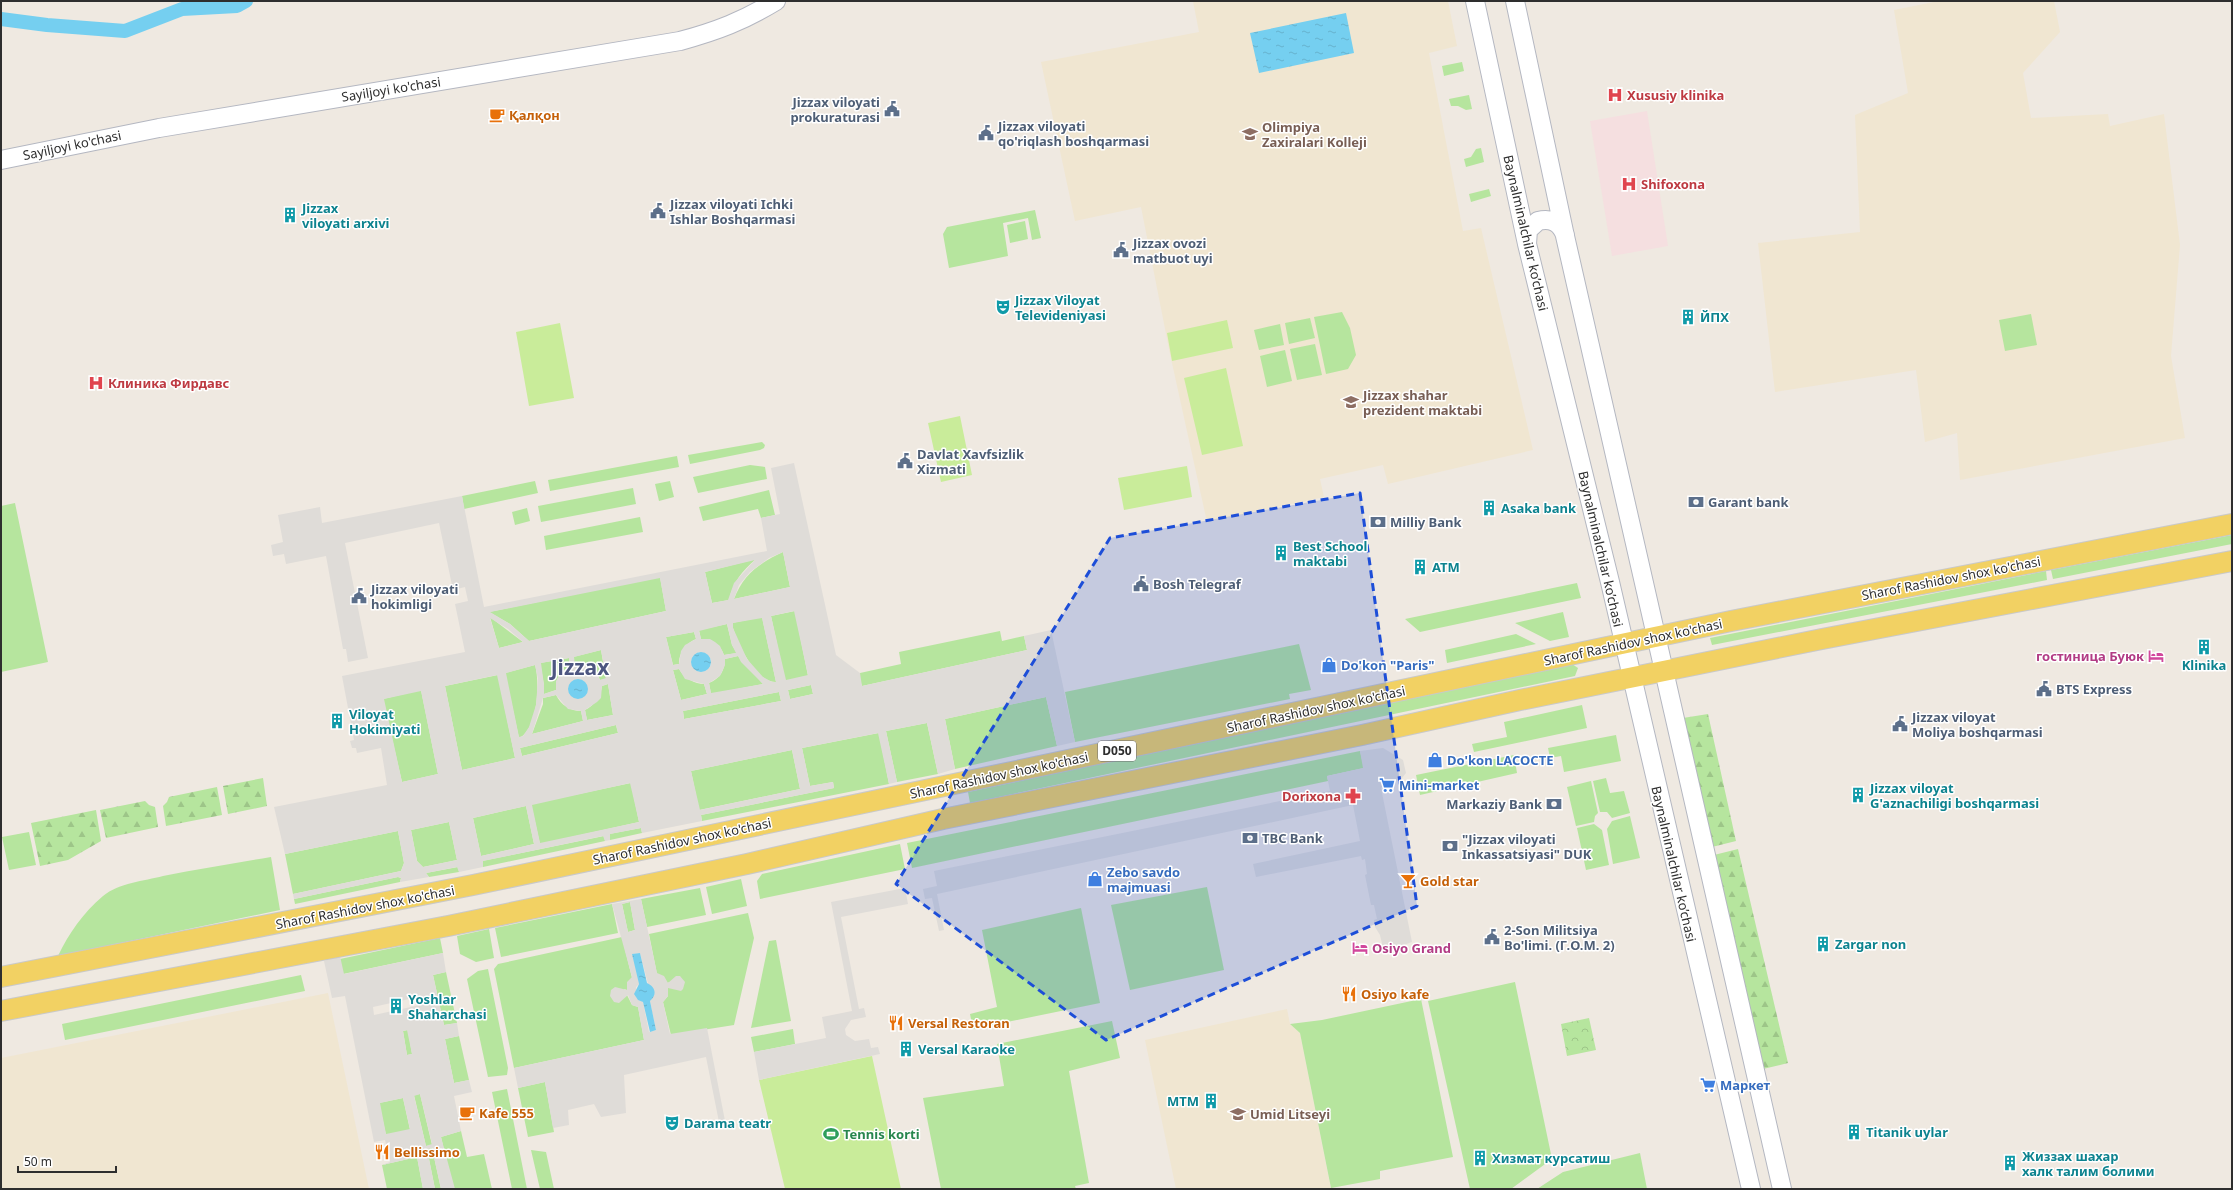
<svg xmlns="http://www.w3.org/2000/svg" width="2233" height="1190" viewBox="0 0 2233 1190" font-family="'Noto Sans',sans-serif">
<style>
.education{fill:#f0e6d1}
.medical{fill:#f5dfe0}
.grass{fill:#b6e59e}
.forest{fill:url(#forest-firs)}
.park{fill:url(#park-crowns)}
.pitch{fill:#c9ec9a}
.plaza{fill:#dfdcd8;fill-rule:evenodd}
.water{fill:url(#water-ripples)}
.lines{fill:none;stroke-linecap:round;stroke-linejoin:round}
.canal{stroke:#75cff0;stroke-width:14}
.secondary-casing{stroke:#b4b7c1;stroke-width:20}
.primary-casing{stroke:#c9c9c9;stroke-width:22}
.secondary{stroke:#fff;stroke-width:18}
.primary{stroke:#f2d163;stroke-width:20}
.marked{fill:#1d4ed8;fill-opacity:0.2;stroke:#1d4ed8;stroke-width:3;stroke-dasharray:8 5;stroke-linejoin:round}
.labels{text-anchor:middle;stroke-width:3;stroke-linejoin:round;paint-order:stroke}
.shield{fill:#fff;stroke:#6d6d6d;stroke-width:1}
.shield-label{font-size:12px;font-weight:bold;fill:#2e2e2e}
.street-label{font-size:13px;fill:#2e2e2e;stroke:#fff}
.health-label{font-size:13px;font-weight:bold;fill:#be3a42;stroke:#fff;text-anchor:start}
.service-label{font-size:13px;font-weight:bold;fill:#4e5e75;stroke:#fff;text-anchor:start}
.food-label{font-size:13px;font-weight:bold;fill:#c56008;stroke:#fff;text-anchor:start}
.education-label{font-size:13px;font-weight:bold;fill:#785e54;stroke:#fff;text-anchor:start}
.culture-label{font-size:13px;font-weight:bold;fill:#0d838f;stroke:#fff;text-anchor:start}
.hotel-label{font-size:13px;font-weight:bold;fill:#b23c85;stroke:#fff;text-anchor:end}
.shop-label{font-size:13px;font-weight:bold;fill:#366cbe;stroke:#fff;text-anchor:start}
.leisure-label{font-size:13px;font-weight:bold;fill:#27864d;stroke:#fff;text-anchor:start}
.town-label{font-size:21px;font-weight:bold;fill:#4d5680;stroke:#fff}
</style>
<defs>
<pattern id="forest-firs" width="22" height="20" patternUnits="userSpaceOnUse"><rect width="22" height="20" fill="#b6e59e"/><path d="M5 1l3.5 6h-7zM16 11l3.5 6h-7z" fill="#9dc588"/></pattern>
<pattern id="park-crowns" width="20" height="18" patternUnits="userSpaceOnUse"><rect width="20" height="18" fill="#b6e59e"/><path d="M2 6a3 3 0 1 1 6 0M12 15a3 3 0 1 1 6 0" fill="none" stroke="#9dc588"/></pattern>
<pattern id="water-ripples" width="26" height="14" patternUnits="userSpaceOnUse"><rect width="26" height="14" fill="#75cff0"/><path d="M2 4q2-2 4 0t4 0M15 11q2-2 4 0t4 0" fill="none" stroke="#66b2ce"/></pattern>
</defs>
<rect width="100%" height="100%" fill="#efe9e1"/>
<!-- education -->
<path class="education" d="M 1193,1 L 1448,1 L 1457,46 L 1429,53 L 1463,231 L 1481,228 L 1533,450 L 1388,484 L 1383,465 L 1320,479 L 1324,497 L 1207,522 L 1170,354 L 1141,207 L 1075,221 L 1041,62 L 1199,32 Z
M 1939,1 L 2054,1 L 2060,32 L 2023,73 L 2031,118 L 2108,114 L 2110,126 L 2164,114 L 2180,245 L 2171,356 L 2185,438 L 1960,480 L 1957,433 L 1925,442 L 1916,370 L 1775,392 L 1758,243 L 1860,232 L 1855,115 L 1908,93 L 1894,10 Z
M 328,993 L 369,1189 L 1,1189 L 1,1058 Z
M 1287,1009 L 1290,1024 L 1300,1033 L 1331,1189 L 1176,1189 L 1145,1040 Z"/>
<!-- medical -->
<path class="medical" d="M 1647,111 L 1668,246 L 1612,256 L 1590,121 Z"/>
<!-- grass -->
<path class="grass" d="M 1462,62 L 1464,71 L 1444,76 L 1442,66 Z
M 1469,95 L 1472,109 L 1466,110 L 1458,106 L 1451,106 L 1449,99 Z
M 1481,148 L 1484,162 L 1466,167 L 1464,159 L 1471,157 L 1476,149 Z
M 1489,189 L 1491,196 L 1471,202 L 1469,194 Z
M 1035,210 L 1041,238 L 1032,240 L 1028,218 L 1003,223 L 1008,256 L 949,268 L 943,234 L 947,227 Z
M 1025,221 L 1028,239 L 1010,243 L 1007,225 Z
M 1342,312 L 1350,328 L 1356,355 L 1348,369 L 1326,374 L 1314,317 Z
M 2031,314 L 2037,345 L 2005,351 L 1999,320 Z
M 1310,318 L 1315,338 L 1289,344 L 1285,323 Z
M 1280,324 L 1284,345 L 1259,350 L 1254,330 Z
M 1315,344 L 1322,375 L 1297,380 L 1290,349 Z
M 1285,350 L 1292,381 L 1267,387 L 1260,356 Z
M 762,442 L 765,445 L 764,448 L 760,450 L 690,464 L 688,455 Z
M 677,456 L 679,467 L 550,491 L 548,480 Z
M 750,465 L 765,467 L 767,479 L 698,493 L 693,477 Z
M 535,481 L 538,493 L 464,509 L 462,496 Z
M 670,481 L 674,497 L 659,501 L 655,484 Z
M 633,488 L 636,504 L 541,522 L 538,506 Z
M 769,490 L 775,515 L 761,518 L 758,509 L 703,521 L 699,507 Z
M 15,503 L 48,662 L 1,672 L 1,506 Z
M 527,508 L 530,521 L 515,525 L 512,512 Z
M 640,517 L 643,532 L 546,550 L 544,536 Z
M 2232,535 L 2232,544 L 2053,579 L 2051,570 Z
M 783,552 L 790,587 L 734,599 C 743,575 759,563 783,552 Z
M 756,559 C 742,571 733,582 729,600 L 712,603 L 705,572 Z
M 2046,571 L 2047,580 L 1712,645 L 1710,638 Z
M 660,577 L 666,611 L 529,641 L 510,624 L 489,612 Z
M 1577,583 L 1581,598 L 1420,632 L 1405,619 Z
M 795,611 L 808,676 L 785,681 L 771,616 Z
M 1563,612 L 1569,637 L 1550,641 L 1515,623 Z
M 490,617 L 523,642 L 499,648 Z
M 762,617 L 776,682 C 756,683 738,644 733,628 L 732,623 Z
M 727,624 L 732,645 L 737,653 L 724,655 C 720,643 712,642 701,639 L 699,630 Z
M 1000,631 L 1002,641 L 1024,636 L 1027,650 L 862,686 L 860,680 L 860,673 L 901,664 L 899,652 Z
M 694,632 L 696,639 C 687,642 678,654 679,664 L 673,665 L 666,637 Z
M 1516,634 L 1536,644 L 1447,663 L 1445,650 Z
M 1299,644 L 1311,690 L 1289,694 L 1290,699 L 1075,742 L 1065,692 Z
M 601,650 L 606,679 L 600,680 L 598,675 L 581,664 L 575,665 L 573,657 Z
M 738,656 L 763,684 L 711,694 L 709,683 C 720,679 725,670 725,659 Z
M 569,658 L 570,667 C 559,672 556,678 556,690 L 544,694 L 544,685 L 540,663 Z
M 1572,664 L 1578,668 L 1575,676 L 970,803 L 968,792 Z
M 535,665 C 540,682 538,730 519,738 L 505,673 Z
M 679,669 C 684,678 695,684 704,684 L 707,694 L 681,700 L 673,670 Z
M 498,675 L 515,758 L 462,770 L 445,686 Z
M 608,684 L 613,715 L 587,720 L 585,710 C 594,706 601,696 602,686 Z
M 811,685 L 813,694 L 790,699 L 788,690 Z
M 421,690 L 438,774 L 402,782 L 383,699 Z
M 779,692 L 781,701 L 684,719 L 683,711 Z
M 556,695 C 561,705 570,711 581,711 L 583,721 L 532,734 L 543,704 L 543,698 Z
M 1046,697 L 1057,746 L 955,769 L 945,719 Z
M 1582,705 L 1587,728 L 1474,752 L 1472,744 L 1507,737 L 1504,722 Z
M 927,723 L 938,774 L 897,782 L 886,731 Z
M 616,725 L 618,733 L 522,756 L 520,748 Z
M 879,733 L 889,784 L 702,821 L 701,815 L 834,788 L 833,782 L 810,786 L 802,748 Z
M 1616,735 L 1621,761 L 1564,772 L 1561,756 L 1550,758 L 1548,748 Z
M 792,750 L 800,789 L 699,810 L 691,771 Z
M 1360,751 L 1364,768 L 1327,776 L 1328,781 L 912,868 L 907,843 Z
M 1514,755 L 1517,773 L 1420,795 L 1416,775 Z
M 1606,778 L 1610,793 L 1624,791 L 1630,813 L 1612,818 L 1607,812 L 1600,812 L 1593,781 Z
M 1591,781 L 1598,813 L 1595,816 L 1594,822 L 1576,826 L 1567,787 Z
M 631,783 L 639,822 L 540,844 L 531,804 Z
M 526,806 L 534,844 L 481,856 L 473,818 Z
M 1630,816 L 1640,858 L 1613,864 L 1607,829 L 1612,821 Z
M 449,822 L 457,860 L 423,867 L 417,861 L 411,830 Z
M 1594,824 L 1602,830 L 1609,865 L 1586,870 L 1577,828 Z
M 641,828 L 642,833 L 610,840 L 609,834 Z
M 398,831 L 404,863 L 401,871 L 293,894 L 285,854 Z
M 29,832 L 36,865 L 9,870 L 2,837 Z
M 604,836 L 605,841 L 483,867 L 482,861 Z
M 900,844 L 905,869 L 760,899 L 757,881 L 762,874 Z
M 271,857 L 280,910 L 58,956 C 69,933 83,913 103,896 C 119,883 144,881 163,876 C 199,869 235,863 271,857 Z
M 458,867 L 459,872 L 429,877 L 426,873 Z
M 398,877 L 401,878 L 400,882 L 295,904 L 294,899 Z
M 741,879 L 747,906 L 712,914 L 706,887 Z
M 1207,887 L 1224,970 L 1130,990 L 1111,905 Z
M 700,888 L 706,915 L 647,927 L 641,899 Z
M 630,902 L 635,930 L 628,932 L 622,904 Z
M 612,904 L 618,933 L 501,957 L 495,928 Z
M 1081,908 L 1100,1003 L 973,1029 L 970,1014 L 997,1007 L 982,930 Z
M 748,913 L 754,938 L 734,1025 L 671,1035 L 663,1002 L 668,996 L 668,988 L 672,988 L 670,982 L 667,983 L 657,974 L 649,934 Z
M 489,929 L 494,958 L 476,962 L 460,954 L 457,936 Z
M 622,937 L 632,978 L 627,990 L 624,989 L 632,1005 L 638,1007 L 644,1040 L 514,1068 L 494,969 L 498,964 Z
M 440,938 L 443,953 L 343,974 L 340,959 Z
M 776,940 L 791,1021 L 751,1028 L 769,941 Z
M 488,969 L 508,1068 L 507,1075 L 488,1077 L 467,979 L 478,971 Z
M 446,972 L 457,1023 L 444,1025 L 433,975 Z
M 301,975 L 305,991 L 65,1040 L 62,1024 Z
M 1515,982 L 1552,1159 L 1511,1189 L 1470,1189 L 1428,1001 Z
M 1421,999 L 1453,1157 L 1380,1171 L 1380,1179 L 1331,1188 L 1300,1033 L 1290,1024 L 1322,1020 Z
M 1112,1021 L 1120,1058 L 1069,1071 L 1089,1183 L 1075,1186 L 1076,1189 L 941,1189 L 923,1098 L 1004,1086 L 997,1044 Z
M 793,1029 L 795,1044 L 754,1052 L 751,1037 Z
M 408,1030 L 412,1054 L 407,1055 L 403,1031 Z
M 459,1036 L 469,1080 L 454,1083 L 445,1039 Z
M 545,1082 L 554,1132 L 528,1137 L 518,1088 Z
M 507,1089 L 527,1189 L 512,1189 L 492,1092 Z
M 420,1094 L 432,1145 L 426,1146 L 414,1095 Z
M 403,1098 L 410,1130 L 386,1135 L 379,1103 Z
M 461,1131 L 467,1157 L 484,1154 L 492,1189 L 453,1189 L 441,1137 Z
M 432,1148 L 441,1189 L 435,1189 L 427,1149 Z
M 531,1150 L 546,1152 L 554,1189 L 540,1189 Z
M 1640,1153 L 1647,1189 L 1537,1189 L 1563,1172 Z
M 417,1157 L 423,1189 L 387,1189 L 382,1165 Z"/>
<!-- forest -->
<path class="forest" d="M 1708,714 L 1736,841 L 1712,847 L 1683,718 Z
M 263,778 L 267,806 L 228,814 L 223,786 Z
M 217,787 L 222,815 L 166,826 L 163,806 L 167,802 L 169,797 Z
M 145,801 L 149,805 L 155,807 L 158,827 L 106,838 L 100,810 Z
M 96,810 L 101,841 L 68,860 L 40,866 L 31,823 Z
M 1738,849 L 1788,1063 L 1763,1069 L 1714,855 Z"/>
<!-- park -->
<path class="park" d="M 1589,1018 L 1596,1050 L 1567,1056 L 1561,1024 Z"/>
<!-- pitch -->
<path class="pitch" d="M 1227,320 L 1233,348 L 1172,361 L 1167,333 Z
M 560,323 L 574,398 L 529,406 L 516,332 Z
M 1226,368 L 1243,446 L 1202,455 L 1184,378 Z
M 960,416 L 972,475 L 941,482 L 928,423 Z
M 1187,466 L 1192,497 L 1124,510 L 1118,478 Z
M 872,1056 L 901,1189 L 785,1189 L 759,1080 Z"/>
<!-- plaza -->
<path class="plaza" d="M 794,463 L 836,655 L 860,673 L 862,686 L 1027,650 L 1024,636 L 1051,630 L 1075,742 L 1057,746 L 1046,697 L 945,719 L 955,769 L 938,774 L 927,723 L 886,731 L 897,782 L 889,784 L 878,733 L 802,748 L 810,786 L 833,782 L 834,788 L 701,815 L 702,821 L 642,833 L 641,828 L 610,834 L 610,840 L 605,841 L 603,836 L 483,861 L 483,867 L 459,872 L 457,867 L 426,873 L 429,877 L 400,882 L 401,878 L 398,877 L 294,899 L 293,894 L 401,871 L 404,863 L 398,831 L 285,854 L 274,807 L 387,785 L 381,748 L 357,753 L 356,748 L 352,748 L 350,741 L 354,740 L 342,676 L 465,652 L 455,604 L 468,601 L 465,587 L 453,590 L 439,523 L 345,543 L 368,658 L 348,662 L 346,649 L 343,649 L 326,556 L 286,564 L 284,554 L 273,556 L 271,545 L 283,542 L 278,515 L 320,507 L 322,523 L 462,496 L 484,607 L 767,551 L 761,518 L 780,514 L 771,468 ZM 783,552 L 790,587 L 734,599 L 739,585 L 750,572 L 769,558 ZM 755,560 L 734,583 L 728,600 L 712,603 L 705,572 ZM 660,578 L 666,611 L 529,641 L 510,624 L 490,612 ZM 794,611 L 808,675 L 786,680 L 771,616 ZM 490,618 L 508,629 L 523,642 L 499,648 ZM 762,618 L 776,682 L 772,682 L 763,677 L 747,659 L 733,628 L 733,623 ZM 727,624 L 732,645 L 736,653 L 724,655 L 720,646 L 715,642 L 710,639 L 701,639 L 699,631 ZM 694,632 L 696,639 L 685,645 L 681,651 L 679,664 L 673,665 L 666,637 ZM 601,650 L 606,678 L 600,680 L 594,669 L 587,665 L 575,665 L 574,657 ZM 699,652 L 711,659 L 711,666 L 694,669 L 691,662 L 693,656 ZM 738,656 L 741,662 L 763,684 L 711,693 L 709,683 L 720,676 L 725,665 L 725,659 ZM 569,658 L 570,667 L 562,671 L 556,681 L 556,690 L 544,694 L 544,685 L 541,663 ZM 535,665 L 538,679 L 536,705 L 529,727 L 523,736 L 519,737 L 506,673 ZM 679,669 L 685,679 L 704,684 L 707,694 L 681,700 L 673,670 ZM 497,675 L 515,758 L 462,770 L 445,686 ZM 608,684 L 613,715 L 587,720 L 585,710 L 597,702 L 601,698 L 602,686 ZM 811,685 L 813,694 L 790,699 L 788,690 ZM 421,691 L 438,774 L 402,782 L 384,699 ZM 779,692 L 781,701 L 684,719 L 683,711 ZM 556,695 L 568,709 L 581,711 L 583,721 L 532,734 L 543,698 ZM 616,725 L 618,733 L 522,756 L 520,748 ZM 792,750 L 800,789 L 700,810 L 691,771 ZM 630,783 L 639,822 L 540,843 L 532,805 ZM 526,806 L 534,844 L 481,856 L 473,818 ZM 449,822 L 457,860 L 423,867 L 417,861 L 411,830 Z
M 1383,748 L 1403,760 L 1406,773 L 1402,778 L 1403,783 L 1399,780 L 1389,780 L 1381,788 L 1412,942 L 1384,952 L 1380,935 L 1375,927 L 1374,920 L 1377,919 L 1374,905 L 1371,905 L 1365,875 L 1367,874 L 1365,859 L 1362,860 L 1361,856 L 1256,877 L 1253,864 L 1360,841 L 1353,805 L 937,894 L 944,930 L 939,931 L 932,898 L 925,899 L 923,889 L 937,886 L 934,871 L 1330,791 L 1327,776 L 1363,768 L 1360,751 ZM 1351,788 L 1359,789 L 1362,798 L 1347,802 L 1345,791 Z
M 905,888 L 908,904 L 841,917 L 859,1009 L 864,1008 L 866,1017 L 851,1020 L 845,1029 L 846,1035 L 855,1041 L 869,1039 L 871,1048 L 878,1047 L 880,1054 L 759,1080 L 754,1052 L 826,1038 L 822,1017 L 852,1011 L 831,902 Z
M 641,899 L 657,973 L 664,976 L 668,983 L 676,976 L 680,976 L 685,982 L 683,989 L 681,991 L 668,988 L 668,996 L 663,1002 L 670,1034 L 707,1028 L 726,1126 L 720,1127 L 706,1057 L 624,1075 L 626,1113 L 601,1117 L 594,1104 L 568,1110 L 569,1125 L 553,1128 L 545,1082 L 518,1088 L 514,1068 L 644,1040 L 638,1007 L 632,1005 L 628,995 L 619,1003 L 614,1002 L 610,996 L 611,990 L 615,987 L 627,990 L 627,982 L 632,977 L 612,904 ZM 630,902 L 635,930 L 628,932 L 622,904 ZM 640,953 L 652,999 L 650,1001 L 656,1030 L 649,1032 L 643,1002 L 636,997 L 636,987 L 639,984 L 633,954 Z
M 443,953 L 446,972 L 433,975 L 444,1025 L 457,1023 L 459,1036 L 445,1039 L 454,1083 L 469,1080 L 472,1092 L 454,1096 L 461,1131 L 441,1137 L 455,1189 L 441,1189 L 432,1148 L 427,1149 L 435,1189 L 423,1189 L 417,1157 L 382,1165 L 390,1162 L 385,1140 L 374,1142 L 345,996 L 332,998 L 324,961 L 340,956 L 344,974 ZM 418,997 L 420,1005 L 374,1015 L 373,1007 ZM 407,1030 L 412,1054 L 407,1055 L 403,1031 ZM 420,1094 L 432,1144 L 426,1146 L 414,1096 ZM 403,1098 L 410,1129 L 386,1134 L 380,1103 Z"/>
<!-- water -->
<path class="water" d="M 1346,13 L 1354,53 L 1259,73 L 1250,33 Z
M691 662a10 10 0 1 1 20 0a10 10 0 1 1-20 0Z
M568 689a10 10 0 1 1 20 0a10 10 0 1 1-20 0Z
M 640,953 L 647,983 C 656,987 657,995 650,1001 L 656,1030 L 650,1032 L 643,1002 L 638,1000 L 634,994 L 639,984 L 632,954 Z"/>
<g class="lines">
<!-- canal -->
<path class="canal" d="M 1,19 L 47,25 L 125,31 L 182,9 L 237,6 L 246,1"/>
<defs>
<path id="secondary" d="M 1475,1 L 1527,244 L 1610,582 L 1751,1189
M 1515,1 L 1565,236 L 1782,1189
M 1,160 L 159,128 L 680,41 C 717,31 743,21 776,1
M 1527,244 L 1528,230 L 1538,221 C 1551,218 1560,222 1565,235"/>
<path id="primary" d="M 1,977 L 473,885 L 1731,621 L 2232,524
M 1,1011 L 448,926 L 747,864 L 943,819 L 1362,735 L 1520,700 L 1822,639 L 2232,561"/>
</defs>
<!-- secondary casing -->
<use href="#secondary" class="secondary-casing"/>
<!-- primary casing -->
<use href="#primary" class="primary-casing"/>
<!-- secondary -->
<use href="#secondary" class="secondary"/>
<!-- primary -->
<use href="#primary" class="primary"/>
</g>
<!-- marked area -->
<path class="marked" d="M 1360,493 L 1417,906 L 1106,1040 L 896,884 L 1110,538 Z"/>
<!-- icons -->
<defs>
<symbol id="hospital-bare" viewBox="-9 -9 18 18"><path d="M-5-5h3v3.5h4V-5h3V5h-3V1.5h-4V5h-3Z" fill="#e0444e" stroke="#fff" stroke-width="2.5" paint-order="stroke"/></symbol>
<symbol id="civic-bare" viewBox="-9 -9 18 18"><path d="M-.6-6.5H3V-4.5H.6V-3L4-1V1h2V6H-6V1h2V-1L-.6-3ZM-1.2 2.5V6h2.4V2.5Z" fill="#5c6f8a" stroke="#fff" stroke-width="2.5" paint-order="stroke"/></symbol>
<symbol id="cafe-bare" viewBox="-9 -9 18 18"><path d="M-5.5-4.5H6V0H3Q3 3.5 0 3.5H-2.5Q-5.5 3.5-5.5 0ZM3-3.2v2h1.7v-2ZM-6 4.5H4V6H-6Z" fill="#e8710a" stroke="#fff" stroke-width="2.5" paint-order="stroke"/></symbol>
<symbol id="university-bare" viewBox="-9 -9 18 18"><path d="M0-5L7-2L0 1L-7-2ZM-4 1L0 2.5L4 1V4Q0 6-4 4Z" fill="#8d6e63" stroke="#fff" stroke-width="2.5" paint-order="stroke"/></symbol>
<symbol id="building-bare" viewBox="-9 -9 18 18"><path d="M-4-6H4V6H1V3H-1V6H-4ZM-2.5-4.3h1.7v1.8h-1.7ZM.8-4.3h1.7v1.8H.8ZM-2.5-1h1.7V.8h-1.7ZM.8-1h1.7V.8H.8Z" fill="#0f9aa8" stroke="#fff" stroke-width="2.5" paint-order="stroke"/></symbol>
<symbol id="theatre-bare" viewBox="-9 -9 18 18"><path d="M-5-5.5Q0-4 5-5.5V0Q5 5 0 6Q-5 5-5 0ZM-3.3-2.5H-1v1.5H-3.3ZM1-2.5H3.3v1.5H1ZM-2.8 1Q0 5.5 2.8 1Z" fill="#0f9aa8" stroke="#fff" stroke-width="2.5" paint-order="stroke"/></symbol>
<symbol id="school-bare" viewBox="-9 -9 18 18"><path d="M0-5L7-2L0 1L-7-2ZM-4 1L0 2.5L4 1V4Q0 6-4 4Z" fill="#8d6e63" stroke="#fff" stroke-width="2.5" paint-order="stroke"/></symbol>
<symbol id="bank-bare" viewBox="-9 -9 18 18"><path d="M-6-4H6V4H-6ZM0-2.3a2.3 2.3 0 1 0 0 4.6a2.3 2.3 0 1 0 0-4.6Z" fill="#5c6f8a" stroke="#fff" stroke-width="2.5" paint-order="stroke"/></symbol>
<symbol id="hotel-bare" viewBox="-9 -9 18 18"><path d="M-6-4.5h1.5V1H6V5H4.5V3h-9V5H-6ZM-4 0a1.8 1.8 0 1 1 3.6 0ZM.5 0V-2.5h3Q6-2.5 6 0Z" fill="#d1479c" stroke="#fff" stroke-width="2.5" paint-order="stroke"/></symbol>
<symbol id="shop-bare" viewBox="-9 -9 18 18"><path d="M-5-2.5h2.3a2.7 3.5 0 0 1 5.4 0H5L5.5 6h-11ZM-1.5-2.5h3a1.5 2.3 0 0 0-3 0Z" fill="#3f7fe0" stroke="#fff" stroke-width="2.5" paint-order="stroke"/></symbol>
<symbol id="supermarket-bare" viewBox="-9 -9 18 18"><path d="M-6-5.5h2.5l.6 2H6L4.5 2H-2.5L-4.4-4H-6ZM-1.5 3.2a1.3 1.3 0 1 0 .1 0ZM3 3.2a1.3 1.3 0 1 0 .1 0Z" fill="#3f7fe0" stroke="#fff" stroke-width="2.5" paint-order="stroke"/></symbol>
<symbol id="pharmacy-bare" viewBox="-9 -9 18 18"><path d="M-2-6h4v4h4v4h-4v4h-4v-4h-4v-4h4Z" fill="#e0444e" stroke="#fff" stroke-width="2.5" paint-order="stroke"/></symbol>
<symbol id="bar-bare" viewBox="-9 -9 18 18"><path d="M-6-5H6L.8 .8V4.5H3.5V6h-7V4.5H-.8V.8Z" fill="#e8710a" stroke="#fff" stroke-width="2.5" paint-order="stroke"/></symbol>
<symbol id="restaurant-bare" viewBox="-9 -9 18 18"><path d="M-5-6h1v4h1v-4h1v4h1v-4h1v5L-1.5 .5V6h-2V.5L-5-1ZM5-6V6H3V1.5H1.5Q1.5-4 5-6Z" fill="#e8710a" stroke="#fff" stroke-width="2.5" paint-order="stroke"/></symbol>
<symbol id="stadium-bare" viewBox="-9 -9 18 18"><path d="M0-5a6.5 5 0 1 0 0 10a6.5 5 0 1 0 0-10ZM-3.5-1.8h7v3.6h-7Z" fill="#2e9e5b" stroke="#fff" stroke-width="2.5" paint-order="stroke"/></symbol>
</defs>
<g fill-rule="evenodd">
<use href="#hospital-bare" x="1604" y="84" width="22" height="22"/>
<use href="#civic-bare" x="881" y="98" width="22" height="22"/>
<use href="#cafe-bare" x="486" y="104" width="22" height="22"/>
<use href="#civic-bare" x="975" y="122" width="22" height="22"/>
<use href="#university-bare" x="1239" y="123" width="22" height="22"/>
<use href="#hospital-bare" x="1618" y="173" width="22" height="22"/>
<use href="#civic-bare" x="647" y="200" width="22" height="22"/>
<use href="#building-bare" x="279" y="204" width="22" height="22"/>
<use href="#civic-bare" x="1110" y="239" width="22" height="22"/>
<use href="#theatre-bare" x="992" y="296" width="22" height="22"/>
<use href="#building-bare" x="1677" y="306" width="22" height="22"/>
<use href="#hospital-bare" x="85" y="372" width="22" height="22"/>
<use href="#school-bare" x="1340" y="391" width="22" height="22"/>
<use href="#civic-bare" x="894" y="450" width="22" height="22"/>
<use href="#bank-bare" x="1685" y="491" width="22" height="22"/>
<use href="#building-bare" x="1478" y="497" width="22" height="22"/>
<use href="#bank-bare" x="1367" y="511" width="22" height="22"/>
<use href="#building-bare" x="1270" y="542" width="22" height="22"/>
<use href="#building-bare" x="1409" y="556" width="22" height="22"/>
<use href="#civic-bare" x="1130" y="573" width="22" height="22"/>
<use href="#civic-bare" x="348" y="585" width="22" height="22"/>
<use href="#building-bare" x="2193" y="636" width="22" height="22"/>
<use href="#hotel-bare" x="2145" y="645" width="22" height="22"/>
<use href="#shop-bare" x="1318" y="654" width="22" height="22"/>
<use href="#civic-bare" x="2033" y="678" width="22" height="22"/>
<use href="#building-bare" x="326" y="710" width="22" height="22"/>
<use href="#civic-bare" x="1889" y="713" width="22" height="22"/>
<use href="#shop-bare" x="1424" y="749" width="22" height="22"/>
<use href="#supermarket-bare" x="1376" y="774" width="22" height="22"/>
<use href="#building-bare" x="1847" y="784" width="22" height="22"/>
<use href="#pharmacy-bare" x="1342" y="785" width="22" height="22"/>
<use href="#bank-bare" x="1543" y="793" width="22" height="22"/>
<use href="#bank-bare" x="1239" y="827" width="22" height="22"/>
<use href="#bank-bare" x="1439" y="835" width="22" height="22"/>
<use href="#shop-bare" x="1084" y="868" width="22" height="22"/>
<use href="#bar-bare" x="1397" y="870" width="22" height="22"/>
<use href="#civic-bare" x="1481" y="926" width="22" height="22"/>
<use href="#building-bare" x="1812" y="933" width="22" height="22"/>
<use href="#hotel-bare" x="1349" y="937" width="22" height="22"/>
<use href="#restaurant-bare" x="1338" y="983" width="22" height="22"/>
<use href="#building-bare" x="385" y="995" width="22" height="22"/>
<use href="#restaurant-bare" x="885" y="1012" width="22" height="22"/>
<use href="#building-bare" x="895" y="1038" width="22" height="22"/>
<use href="#supermarket-bare" x="1697" y="1074" width="22" height="22"/>
<use href="#building-bare" x="1200" y="1090" width="22" height="22"/>
<use href="#cafe-bare" x="456" y="1102" width="22" height="22"/>
<use href="#school-bare" x="1227" y="1103" width="22" height="22"/>
<use href="#theatre-bare" x="661" y="1112" width="22" height="22"/>
<use href="#building-bare" x="1843" y="1121" width="22" height="22"/>
<use href="#stadium-bare" x="820" y="1123" width="22" height="22"/>
<use href="#restaurant-bare" x="371" y="1141" width="22" height="22"/>
<use href="#building-bare" x="1469" y="1147" width="22" height="22"/>
<use href="#building-bare" x="1999" y="1152" width="22" height="22"/>
</g>
<g class="labels">
<!-- shield labels -->
<rect class="shield" x="1098" y="741" width="38" height="20" rx="3"/>
<g class="shield-label">
<text x="1117" y="755">D050</text>
</g>
<!-- street labels -->
<g class="street-label">
<text transform="translate(391 89) rotate(-9)" y="5">Sayiljoyi ko'chasi</text>
<text transform="translate(72 145) rotate(-12)" y="5">Sayiljoyi ko'chasi</text>
<text transform="translate(1526 233) rotate(77)" y="5">Baynalminalchilar ko’chasi</text>
<text transform="translate(1601 549) rotate(77)" y="5">Baynalminalchilar ko’chasi</text>
<text transform="translate(1951 578) rotate(-11)" y="5">Sharof Rashidov shox ko'chasi</text>
<text transform="translate(1633 642) rotate(-12)" y="5">Sharof Rashidov shox ko'chasi</text>
<text transform="translate(1316 709) rotate(-12)" y="5">Sharof Rashidov shox ko'chasi</text>
<text transform="translate(999 775) rotate(-12)" y="5">Sharof Rashidov shox ko'chasi</text>
<text transform="translate(682 841) rotate(-12)" y="5">Sharof Rashidov shox ko'chasi</text>
<text transform="translate(1674 864) rotate(77)" y="5">Baynalminalchilar ko’chasi</text>
<text transform="translate(365 907) rotate(-11)" y="5">Sharof Rashidov shox ko'chasi</text>
</g>
<!-- health labels -->
<g class="health-label">
<text x="1627" y="100">Xususiy klinika</text>
<text x="1641" y="189">Shifoxona</text>
<text x="108" y="388">Клиника Фирдавс</text>
<text x="1341" y="801" text-anchor="end">Dorixona</text>
</g>
<!-- service labels -->
<g class="service-label">
<text x="880" y="107" text-anchor="end">Jizzax viloyati<tspan x="880" dy="15">prokuraturasi</tspan></text>
<text x="998" y="131">Jizzax viloyati<tspan x="998" dy="15">qo'riqlash boshqarmasi</tspan></text>
<text x="670" y="209">Jizzax viloyati Ichki<tspan x="670" dy="15">Ishlar Boshqarmasi</tspan></text>
<text x="1133" y="248">Jizzax ovozi<tspan x="1133" dy="15">matbuot uyi</tspan></text>
<text x="917" y="459">Davlat Xavfsizlik<tspan x="917" dy="15">Xizmati</tspan></text>
<text x="1708" y="507">Garant bank</text>
<text x="1390" y="527">Milliy Bank</text>
<text x="1153" y="589">Bosh Telegraf</text>
<text x="371" y="594">Jizzax viloyati<tspan x="371" dy="15">hokimligi</tspan></text>
<text x="2056" y="694">BTS Express</text>
<text x="1912" y="722">Jizzax viloyat<tspan x="1912" dy="15">Moliya boshqarmasi</tspan></text>
<text x="1542" y="809" text-anchor="end">Markaziy Bank</text>
<text x="1262" y="843">TBC Bank</text>
<text x="1462" y="844">"Jizzax viloyati<tspan x="1462" dy="15">Inkassatsiyasi" DUK</tspan></text>
<text x="1504" y="935">2-Son Militsiya<tspan x="1504" dy="15">Bo'limi. (Г.О.М. 2)</tspan></text>
</g>
<!-- food labels -->
<g class="food-label">
<text x="509" y="120">Қалқон</text>
<text x="1420" y="886">Gold star</text>
<text x="1361" y="999">Osiyo kafe</text>
<text x="908" y="1028">Versal Restoran</text>
<text x="479" y="1118">Kafe 555</text>
<text x="394" y="1157">Bellissimo</text>
</g>
<!-- education labels -->
<g class="education-label">
<text x="1262" y="132">Olimpiya<tspan x="1262" dy="15">Zaxiralari Kolleji</tspan></text>
<text x="1363" y="400">Jizzax shahar<tspan x="1363" dy="15">prezident maktabi</tspan></text>
<text x="1250" y="1119">Umid Litseyi</text>
</g>
<!-- culture labels -->
<g class="culture-label">
<text x="302" y="213">Jizzax<tspan x="302" dy="15">viloyati arxivi</tspan></text>
<text x="1015" y="305">Jizzax Viloyat<tspan x="1015" dy="15">Televideniyasi</tspan></text>
<text x="1700" y="322">ЙПХ</text>
<text x="1501" y="513">Asaka bank</text>
<text x="1293" y="551">Best School<tspan x="1293" dy="15">maktabi</tspan></text>
<text x="1432" y="572">ATM</text>
<text x="2204" y="670" text-anchor="middle">Klinika</text>
<text x="349" y="719">Viloyat<tspan x="349" dy="15">Hokimiyati</tspan></text>
<text x="1870" y="793">Jizzax viloyat<tspan x="1870" dy="15">G'aznachiligi boshqarmasi</tspan></text>
<text x="1835" y="949">Zargar non</text>
<text x="408" y="1004">Yoshlar<tspan x="408" dy="15">Shaharchasi</tspan></text>
<text x="918" y="1054">Versal Karaoke</text>
<text x="1199" y="1106" text-anchor="end">MTM</text>
<text x="684" y="1128">Darama teatr</text>
<text x="1866" y="1137">Titanik uylar</text>
<text x="2022" y="1161">Жиззах шахар<tspan x="2022" dy="15">халк талим болими</tspan></text>
<text x="1492" y="1163">Хизмат курсатиш</text>
</g>
<!-- hotel labels -->
<g class="hotel-label">
<text x="2144" y="661">гостиница Буюк</text>
<text x="1372" y="953" text-anchor="start">Osiyo Grand</text>
</g>
<!-- shop labels -->
<g class="shop-label">
<text x="1341" y="670">Do'kon "Paris"</text>
<text x="1447" y="765">Do'kon LACOCTE</text>
<text x="1399" y="790">Mini-market</text>
<text x="1107" y="877">Zebo savdo<tspan x="1107" dy="15">majmuasi</tspan></text>
<text x="1720" y="1090">Маркет</text>
</g>
<!-- leisure labels -->
<g class="leisure-label">
<text x="843" y="1139">Tennis korti</text>
</g>
<!-- town labels -->
<g class="town-label">
<text x="580" y="675">Jizzax</text>
</g>
</g>
<!-- border -->
<rect width="2233" height="1190" fill="none" stroke="#2e2e2e" stroke-width="4"/>
<!-- scale -->
<path d="M18 1166v6h98v-6" fill="none" stroke="#2e2e2e" stroke-width="2"/>
<text x="24" y="1166" font-size="12" fill="#2e2e2e" stroke="#ffffff" stroke-width="3" paint-order="stroke">50 m</text>
</svg>
